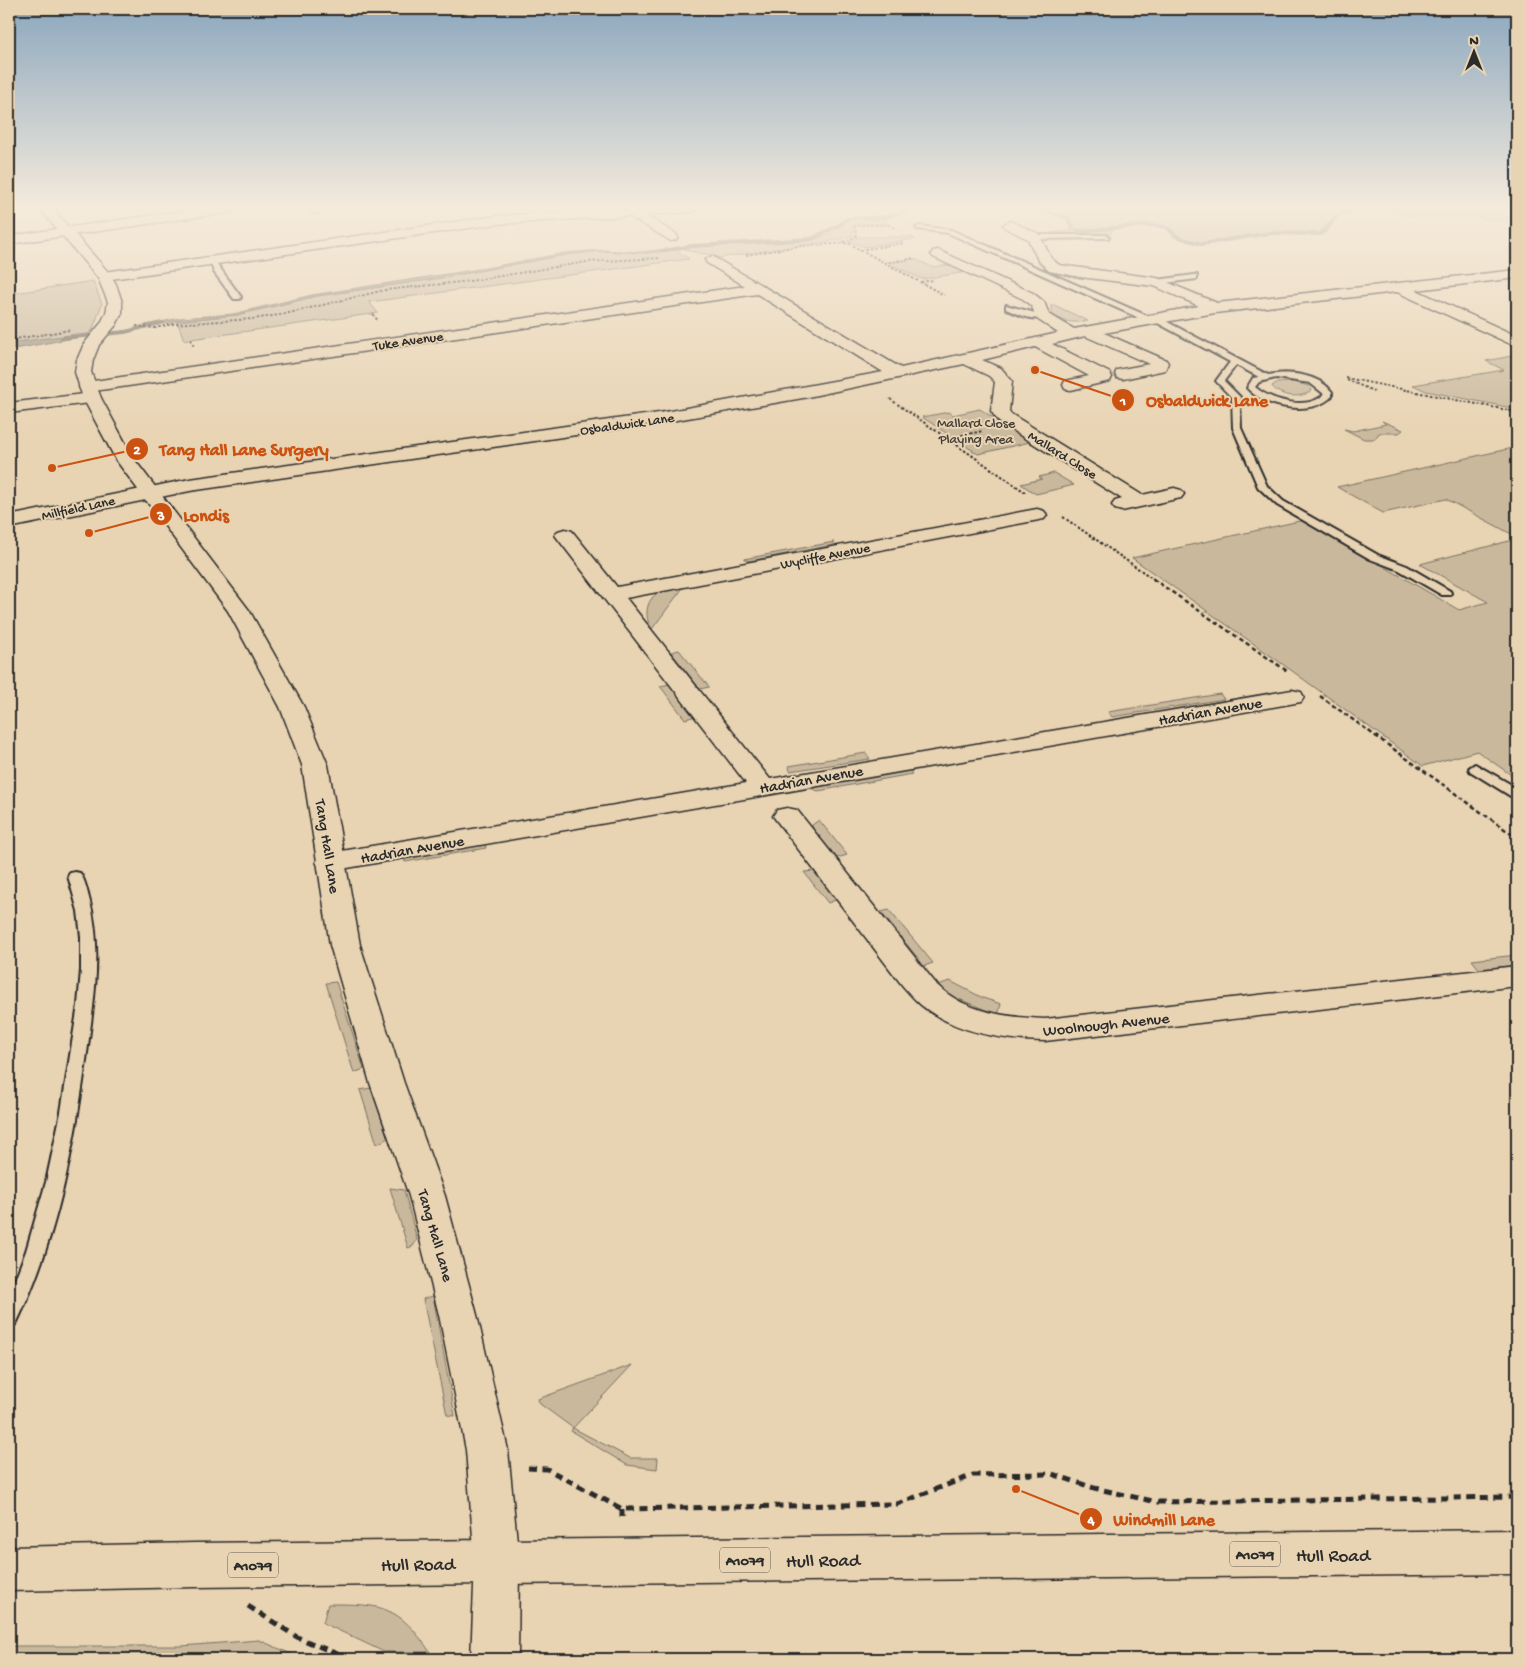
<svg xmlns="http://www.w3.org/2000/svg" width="1526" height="1668" viewBox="0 0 1526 1668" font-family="'Gochi Hand',sans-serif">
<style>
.green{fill:#c9b89c;stroke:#7a7264}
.water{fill:#a0937f;stroke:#71695d}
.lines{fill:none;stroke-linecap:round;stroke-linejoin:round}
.stream{fill:#71695d;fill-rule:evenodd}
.lane-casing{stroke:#2b2b2b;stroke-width:4}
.street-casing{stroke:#2b2b2b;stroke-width:3}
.secondary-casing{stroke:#2b2b2b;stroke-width:3}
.primary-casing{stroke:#2b2b2b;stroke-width:3}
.path-far2{stroke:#2b2b2b;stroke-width:2;stroke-dasharray:2.5 2;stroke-linecap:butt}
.path-far1{stroke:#2b2b2b;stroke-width:2.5;stroke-dasharray:4.5 3;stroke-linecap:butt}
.path{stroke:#2b2b2b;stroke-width:5;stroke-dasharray:8 5.5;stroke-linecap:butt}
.lane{fill:#e8d3b2;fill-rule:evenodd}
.street{fill:#e8d3b2;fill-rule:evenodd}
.secondary{fill:#e8d3b2;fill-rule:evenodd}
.primary{fill:#e8d3b2;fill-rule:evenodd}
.labels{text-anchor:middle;stroke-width:4;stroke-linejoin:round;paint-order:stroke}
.far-street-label{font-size:14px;fill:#2b2b2b;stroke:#e8d3b2}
.far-park-label{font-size:14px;fill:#43403c;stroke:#e8d3b2}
.shield{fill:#e8d3b2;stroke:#645d54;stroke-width:1}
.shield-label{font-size:15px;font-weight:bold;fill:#2b2b2b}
.street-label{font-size:16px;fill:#2b2b2b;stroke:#e8d3b2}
.near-street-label{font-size:19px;fill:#2b2b2b;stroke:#e8d3b2}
.leader{fill:none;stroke:#cc5211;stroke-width:2}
.callout-dot{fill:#cc5211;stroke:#e8d3b2;stroke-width:2}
.mark-label{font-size:15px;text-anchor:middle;font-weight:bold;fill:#fff}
.callout-label{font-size:18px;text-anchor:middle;font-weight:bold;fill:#cc5211;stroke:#e8d3b2;stroke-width:4;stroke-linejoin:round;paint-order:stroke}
</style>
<rect width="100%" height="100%" fill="#e8d3b2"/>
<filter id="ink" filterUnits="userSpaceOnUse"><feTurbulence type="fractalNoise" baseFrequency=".02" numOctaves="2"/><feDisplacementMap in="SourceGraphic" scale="10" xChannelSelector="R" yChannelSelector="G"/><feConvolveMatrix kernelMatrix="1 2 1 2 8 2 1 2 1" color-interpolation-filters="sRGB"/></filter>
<g filter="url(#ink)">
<!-- green -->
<path class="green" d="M 1031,209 L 1360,209 L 1337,215 L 1326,230 L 1321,234 L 1270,233 L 1202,244 L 1177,237 L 1168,228 L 1161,226 L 1147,225 L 1111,229 L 1112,233 L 1050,233 L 1074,230 L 1068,218 Z
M 1381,209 L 1512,209 L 1497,211 L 1494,213 L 1517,220 L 1512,222 L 1476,217 L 1416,217 Z
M 853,218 L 879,220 L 889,224 L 854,224 L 852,235 L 838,240 L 719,258 C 708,252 695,255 683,248 L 701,246 L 811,241 L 830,234 L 850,219 Z
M 859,237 L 911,237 L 915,239 L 865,247 L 849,241 Z
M 676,250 L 689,259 L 369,302 L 378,313 L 184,340 L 177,321 L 237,315 L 317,296 L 435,279 L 565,255 L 599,251 L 647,253 Z
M 915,259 L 932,267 L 951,265 L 967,272 L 922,279 L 892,265 L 892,262 Z
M 93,281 L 102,304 L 93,329 L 85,337 L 67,337 L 9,346 L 9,294 Z
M 1051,305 L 1054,305 L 1088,321 C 1074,323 1066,323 1053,315 Z
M 1517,355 L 1517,409 L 1426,391 L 1413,385 L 1504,370 L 1486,361 Z
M 1293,382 L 1309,386 L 1311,391 C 1301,399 1279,397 1272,386 L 1276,383 Z
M 980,409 L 1030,442 L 978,454 L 922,417 L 949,412 L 953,415 Z
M 1382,421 L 1403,430 L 1399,433 L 1379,433 L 1375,439 L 1364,439 L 1344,429 L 1353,431 L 1386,424 Z
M 1517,447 L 1517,537 L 1446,499 L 1383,513 L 1337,487 Z
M 1054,473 L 1074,485 L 1036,494 L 1021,484 L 1042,479 L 1039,477 Z
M 1304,520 L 1459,610 L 1488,602 L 1420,564 L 1517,539 L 1517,779 L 1477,751 L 1423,766 L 1288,668 L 1132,558 Z
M 834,542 L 834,545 L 749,561 L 744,559 Z
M 685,585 L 652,629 C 643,616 646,598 661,591 C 669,588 677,587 685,585 Z
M 679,650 L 709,687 L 700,689 L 671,652 Z
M 670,684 L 696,716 L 685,719 L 660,686 Z
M 1220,694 L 1224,699 L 1112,717 L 1108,712 Z
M 866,753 L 870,759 L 790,771 L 789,766 Z
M 908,768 L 912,774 L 818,791 L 808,787 Z
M 819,820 L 847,855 L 837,858 L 813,830 L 812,825 Z
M 484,841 L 486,848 L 405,862 L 404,855 Z
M 815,871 L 838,899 L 828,903 L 804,872 Z
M 889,910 L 933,963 L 924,966 L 881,912 Z
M 1517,955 L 1517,965 L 1479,969 L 1472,960 Z
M 950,981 L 983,998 L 1001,1004 L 998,1015 L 954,997 L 938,985 Z
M 336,982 L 364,1069 L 354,1073 L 326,983 Z
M 371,1088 L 388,1138 L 377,1144 L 360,1090 Z
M 390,1188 L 404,1190 L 417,1240 L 413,1246 L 408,1248 Z
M 433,1296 L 455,1416 L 447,1415 L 423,1299 Z
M 632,1365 L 573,1428 L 630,1458 L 658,1458 L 657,1469 L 627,1465 L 571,1431 L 573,1428 L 540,1404 L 538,1399 Z
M 328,1604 C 382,1604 398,1605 430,1652 L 384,1652 L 323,1623 Z
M 259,1640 L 303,1659 L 9,1659 L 9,1646 L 182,1646 Z"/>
<!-- water -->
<path class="water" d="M 673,248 L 676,250 L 647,253 L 599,251 L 565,255 L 435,279 L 317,296 L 237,315 L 177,321 L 152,326 L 145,325 L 181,318 L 233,314 L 312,295 L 486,268 L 564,253 L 603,250 L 641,252 Z
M 77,334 L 74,338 L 9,350 L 9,343 Z"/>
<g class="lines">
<!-- stream -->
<path class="stream" d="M 900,208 L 905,208 L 909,212 L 887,219 L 849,220 L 843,225 L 812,241 L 692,248 L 661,252 L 658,250 L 692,244 L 811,237 L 839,223 L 846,217 L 887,215 L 902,211 Z
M 1029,208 L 1039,208 L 1070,217 L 1075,228 L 1081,229 L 1147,223 L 1161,224 L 1170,227 L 1179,236 L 1202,242 L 1270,231 L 1320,232 L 1335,214 L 1353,208 L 1362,208 L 1339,216 L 1328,231 L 1321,236 L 1270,235 L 1202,246 L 1175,238 L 1166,229 L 1161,228 L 1147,227 L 1081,233 L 1071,230 L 1066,219 Z
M 1456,208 L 1497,208 L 1495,210 Z
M 162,321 L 165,323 L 164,324 L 125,334 L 62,340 L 59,338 L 62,336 L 125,330 Z"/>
<defs>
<path id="lane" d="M 919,226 L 951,230 L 1150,317 L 1156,316 L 1268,375 C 1289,371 1319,374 1332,392 L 1332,396 C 1313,417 1264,408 1247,388 L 1253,378 L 1259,377 L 1236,365 L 1224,381 L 1240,397 L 1241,428 L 1267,486 L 1283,501 L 1378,555 L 1407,566 L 1450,591 L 1451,593 L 1450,595 L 1442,595 L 1399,570 L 1370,559 L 1277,505 L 1258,487 L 1233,428 L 1232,398 L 1216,381 L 1230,362 L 1152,320 L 1146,321 L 948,233 L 917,229 L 916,228 ZM 1276,378 L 1310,383 L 1324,394 C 1309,411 1271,401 1255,387 L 1259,382 Z
M 1106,235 L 1109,237 L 1108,238 L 1034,239 L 1031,237 L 1034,235 Z
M 210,260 L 214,260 L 241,297 L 240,299 L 234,299 L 214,272 Z
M 1194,275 L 1197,275 L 1197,279 L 1157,284 L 1153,282 L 1157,280 Z
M 1006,305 L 1046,316 C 1035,323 1017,314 1006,309 Z
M 1475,764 L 1517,788 L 1517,798 L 1512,797 L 1470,771 L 1469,768 Z
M 75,872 L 80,873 C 85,880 87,890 89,898 C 103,949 94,1001 87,1053 C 75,1144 57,1240 16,1324 L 9,1326 L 9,1295 L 26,1251 L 46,1182 L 61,1112 L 78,1005 L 81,970 L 81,937 L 78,911 L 68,876 L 70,873 Z"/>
<path id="street" d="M 203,208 L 238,208 L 232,212 L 9,244 L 9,236 Z
M 309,208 L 322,208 L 322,210 L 316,214 L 311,213 Z
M 622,208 L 699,208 L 693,212 L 645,215 L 676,234 L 678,237 L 676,240 L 671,241 L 629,216 L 497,224 L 104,280 L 99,279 L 97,276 L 99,273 L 104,272 L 497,216 Z
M 1010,221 L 1039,234 L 1051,258 L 1059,265 L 1157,278 L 1217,303 L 1517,270 L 1517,278 L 1416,290 L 1517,336 L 1517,347 L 1397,292 L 1215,313 L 1104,333 L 1166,360 L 1168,363 L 1165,370 L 1123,379 L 1117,378 L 1115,374 L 1117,370 L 1149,364 L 1085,336 L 1052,344 L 1110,373 L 1112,377 L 1110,381 L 1071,390 L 1065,389 L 1063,385 L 1065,381 L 1089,376 L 1035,347 L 982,360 L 1001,368 L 1012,381 L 1009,411 L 1011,414 L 1142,495 L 1174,488 L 1181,490 L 1184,494 L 1181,498 L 1122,511 L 1115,509 L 1112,505 L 1115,501 L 1122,499 L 999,422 L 991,411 L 995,382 L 989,376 L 964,364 L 803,398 L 659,423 L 190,491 L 9,528 L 9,516 L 190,479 L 659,413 L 883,372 L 757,294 L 87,392 L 81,391 L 79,387 L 81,383 L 87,382 L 745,286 L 707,263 L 705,260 L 712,256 L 901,368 L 1058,333 L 1037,319 L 1032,307 L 1023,299 L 933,257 L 931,254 L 933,251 L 938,250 L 1033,293 L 1044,302 L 1049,314 L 1074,329 L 1199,306 L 1154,286 L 1080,277 L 1049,271 L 1038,260 L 1028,239 L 1005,228 L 1003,225 Z
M 92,393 L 98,394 L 101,398 L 98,402 L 9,413 L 9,403 Z
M 1037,509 L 1044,511 L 1047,515 L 1044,519 L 626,598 L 770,779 L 1292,690 L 1301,692 L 1304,697 L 1301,702 L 330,871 L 320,868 L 316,862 L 320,856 L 330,853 L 746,783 L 558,539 L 555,535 L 558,531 L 565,529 L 572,531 L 617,587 Z
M 787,808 L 797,810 L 937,985 C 966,1013 1007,1017 1045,1019 L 1517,966 L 1517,986 L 1045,1041 C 1003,1040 955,1033 921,1005 C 914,999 908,992 902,985 L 773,816 L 777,810 Z
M 497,1540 L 513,1547 L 519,1562 L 518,1659 L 471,1659 L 475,1562 L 481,1547 Z"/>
<path id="secondary" d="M 39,208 L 52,208 L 109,273 L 116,284 L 122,302 L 122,313 L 116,325 L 99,345 L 93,360 L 91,372 L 101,398 L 134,459 L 249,610 L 304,707 L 328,765 L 360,945 L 404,1083 L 445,1196 L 477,1315 L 508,1450 L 519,1562 L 513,1577 L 497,1584 L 481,1577 L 475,1562 L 466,1450 L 439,1315 L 409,1196 L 370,1083 L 330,945 L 302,765 L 280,707 L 228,611 L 116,460 L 83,398 L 75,372 L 77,360 L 84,344 L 101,323 L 106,313 L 108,302 L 98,278 Z"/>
<path id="primary" d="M 1517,1530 L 1517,1574 L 195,1587 L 9,1591 L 9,1547 L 195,1543 Z"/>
</defs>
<!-- lane casing -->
<use href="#lane" class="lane-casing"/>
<!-- street casing -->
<use href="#street" class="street-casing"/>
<!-- secondary casing -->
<use href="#secondary" class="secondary-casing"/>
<!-- primary casing -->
<use href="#primary" class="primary-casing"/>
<!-- path-far2 -->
<path class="path-far2" d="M 843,242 L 856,236 L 855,225 L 889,225 L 898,229
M 860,250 L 904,243
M 746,255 L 799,246 L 848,243 L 944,295
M 884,263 L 915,258
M 921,282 L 934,280
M 373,314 L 378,321
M 136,326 L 155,328 L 173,324 L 253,319 L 285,314 L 385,290 L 470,281 L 586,262 L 661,258
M 191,339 L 194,347
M 9,340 L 70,330
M 1346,378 L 1517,412
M 1347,380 L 1376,392
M 890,399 L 1025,492
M 948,438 L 983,431
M 1063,517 L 1155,580"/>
<!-- path-far1 -->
<path class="path-far1" d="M 1153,579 L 1287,671
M 1320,696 L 1517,838"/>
<!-- path -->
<path class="path" d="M 528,1468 L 547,1469 L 622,1509 L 897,1504 L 973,1475 L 1052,1474 L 1094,1488 L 1157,1502 L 1517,1497
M 622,1509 L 622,1521
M 248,1606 L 297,1637 L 349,1659"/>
<!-- lane -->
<use href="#lane" class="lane"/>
<!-- street -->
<use href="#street" class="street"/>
<!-- secondary -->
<use href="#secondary" class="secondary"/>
<!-- primary -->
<use href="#primary" class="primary"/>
</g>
</g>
<!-- sky -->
<linearGradient id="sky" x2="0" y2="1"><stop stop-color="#8ba7be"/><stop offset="0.47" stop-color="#f5ebdc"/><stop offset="1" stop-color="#f5ebdc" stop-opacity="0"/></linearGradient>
<rect width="1526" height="442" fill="url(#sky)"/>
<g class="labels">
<!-- far-street labels -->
<g class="far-street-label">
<text transform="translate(408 340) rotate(-8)" y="5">Tuke Avenue</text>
<text transform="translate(627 423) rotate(-8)" y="5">Osbaldwick Lane</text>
<text transform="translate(1063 454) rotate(32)" y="5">Mallard Close</text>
<text transform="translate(78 507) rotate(-12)" y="5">Millfield Lane</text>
<text transform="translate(825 555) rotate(-11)" y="5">Wycliffe Avenue</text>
</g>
<!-- far-park labels -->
<g class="far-park-label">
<text x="976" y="427">Mallard Close<tspan x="976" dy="16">Playing Area</tspan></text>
</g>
<!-- shield labels -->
<g class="shield">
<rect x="1230" y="1541.5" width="50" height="25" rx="4"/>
<rect x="720" y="1547.5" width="50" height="25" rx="4"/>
<rect x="228" y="1552.5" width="50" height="25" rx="4"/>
</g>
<g class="shield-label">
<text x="1255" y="1559">A1079</text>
<text x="745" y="1565">A1079</text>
<text x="253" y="1570">A1079</text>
</g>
<!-- street labels -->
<g class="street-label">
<text transform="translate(1210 710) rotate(-10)" y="6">Hadrian Avenue</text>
<text transform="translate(811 778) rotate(-10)" y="6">Hadrian Avenue</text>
<text transform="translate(329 846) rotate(81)" y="6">Tang Hall Lane</text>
<text transform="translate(412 848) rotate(-10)" y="6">Hadrian Avenue</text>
<text transform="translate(1106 1023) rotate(-6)" y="6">Woolnough Avenue</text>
<text transform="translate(437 1235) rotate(74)" y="6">Tang Hall Lane</text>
</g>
<!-- near-street labels -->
<g class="near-street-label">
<text x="1333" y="1561">Hull Road</text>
<text transform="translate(823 1559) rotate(-1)" y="7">Hull Road</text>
<text transform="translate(418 1563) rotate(-1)" y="7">Hull Road</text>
</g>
</g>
<!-- callouts -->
<path class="leader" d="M1035 370L1123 400M52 468L137 449M89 533L161 514M1016 1489L1091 1519"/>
<g class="callout-dot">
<circle cx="1035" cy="370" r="5"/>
<circle cx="52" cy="468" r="5"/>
<circle cx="89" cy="533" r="5"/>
<circle cx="1016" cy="1489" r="5"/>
<circle cx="1123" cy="400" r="12"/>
<circle cx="137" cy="449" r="12"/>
<circle cx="161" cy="514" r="12"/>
<circle cx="1091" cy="1519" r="12"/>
</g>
<g class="mark-label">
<text x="1123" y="405">1</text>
<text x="137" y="454">2</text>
<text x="161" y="520">3</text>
<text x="1091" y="1524">4</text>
</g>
<g class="callout-label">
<text x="1207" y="406">Osbaldwick Lane</text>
<text x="244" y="455">Tang Hall Lane Surgery</text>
<text x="206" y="521">Londis</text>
<text x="1164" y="1525">Windmill Lane</text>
</g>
<!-- margin -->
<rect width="1526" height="1668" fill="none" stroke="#e8d3b2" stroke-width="30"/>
<rect x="15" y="15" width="1496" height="1638" fill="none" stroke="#2b2b2b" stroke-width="2" filter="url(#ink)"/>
<!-- north arrow -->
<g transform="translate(1474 52)" stroke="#e8d3b2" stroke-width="4" paint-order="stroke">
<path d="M0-4L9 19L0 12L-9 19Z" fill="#2b2b2b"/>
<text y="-8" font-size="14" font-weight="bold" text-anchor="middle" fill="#2b2b2b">N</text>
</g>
</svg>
